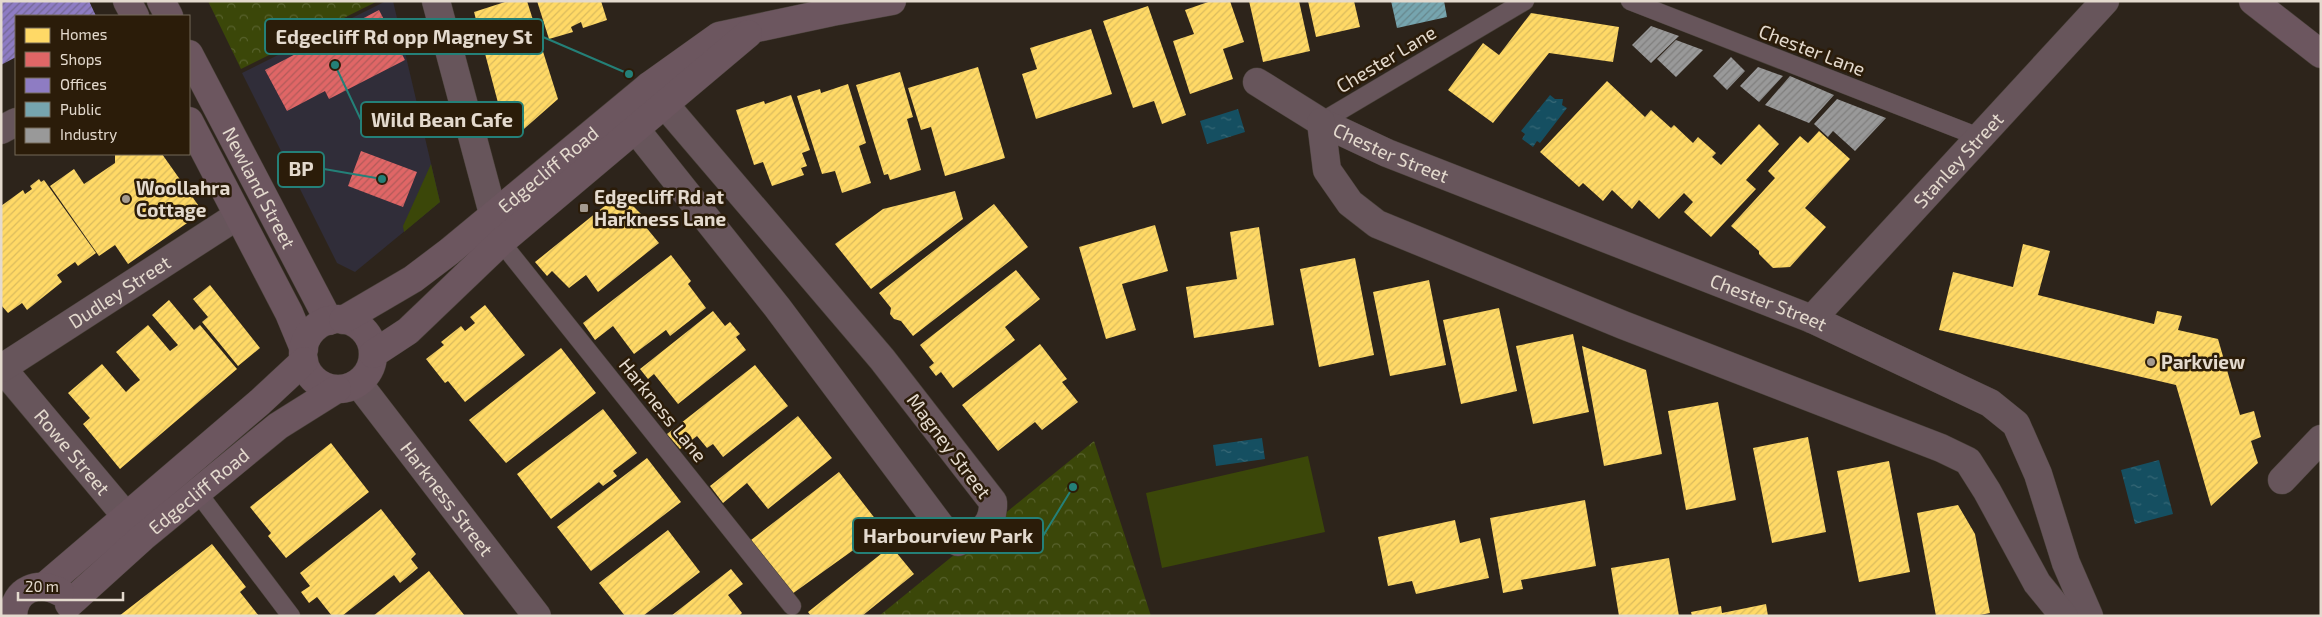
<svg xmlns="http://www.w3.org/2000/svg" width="2322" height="617" viewBox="0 0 2322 617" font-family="'Exo 2',sans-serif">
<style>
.commercial{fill:#302d39}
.green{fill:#3b4709}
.park{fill:url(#park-crowns)}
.water{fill:url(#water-ripples)}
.homes{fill:url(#homes-hatch)}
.shops{fill:url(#shops-hatch)}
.offices{fill:url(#offices-hatch)}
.public{fill:url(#public-hatch)}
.industry{fill:url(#industry-hatch)}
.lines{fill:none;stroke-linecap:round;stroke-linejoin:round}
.lane-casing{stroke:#494139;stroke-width:19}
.street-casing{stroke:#494139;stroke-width:29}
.secondary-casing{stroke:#494139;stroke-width:29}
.lane{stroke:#67555b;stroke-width:18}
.street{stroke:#67555b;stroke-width:28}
.secondary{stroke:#6c565f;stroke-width:28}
.poi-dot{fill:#a49a8f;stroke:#2b1c09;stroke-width:2}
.labels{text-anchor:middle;stroke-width:5;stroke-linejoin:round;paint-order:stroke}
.street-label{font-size:19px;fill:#e4dace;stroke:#2b1c09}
.poi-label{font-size:19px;font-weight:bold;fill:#e4dace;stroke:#2b1c09;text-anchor:start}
.leader{fill:none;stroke:#248078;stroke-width:2}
.callout-dot{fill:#248078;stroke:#2b1c09;stroke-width:2}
.callout{fill:#2b1c09;stroke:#248078;stroke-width:2}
.callout-label{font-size:20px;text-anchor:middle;font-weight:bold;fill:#e4dace}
</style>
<defs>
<pattern id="park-crowns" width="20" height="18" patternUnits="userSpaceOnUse" patternTransform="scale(1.25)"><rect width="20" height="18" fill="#3b4709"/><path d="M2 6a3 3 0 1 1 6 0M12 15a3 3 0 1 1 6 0" fill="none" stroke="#57612c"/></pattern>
<pattern id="water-ripples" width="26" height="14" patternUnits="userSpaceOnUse" patternTransform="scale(1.25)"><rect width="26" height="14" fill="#154f61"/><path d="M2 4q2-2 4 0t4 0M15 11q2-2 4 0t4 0" fill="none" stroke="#376876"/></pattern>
<pattern id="homes-hatch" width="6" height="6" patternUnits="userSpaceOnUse" patternTransform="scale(1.25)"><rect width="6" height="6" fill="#ffd966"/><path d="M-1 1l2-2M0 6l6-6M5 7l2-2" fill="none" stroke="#dabb5e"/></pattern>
<pattern id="shops-hatch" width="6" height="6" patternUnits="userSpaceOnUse" patternTransform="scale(1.25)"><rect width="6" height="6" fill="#e06666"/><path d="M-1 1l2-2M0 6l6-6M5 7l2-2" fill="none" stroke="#b15b5a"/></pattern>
<pattern id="offices-hatch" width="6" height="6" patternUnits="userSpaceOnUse" patternTransform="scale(1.25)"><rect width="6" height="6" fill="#8e7cc3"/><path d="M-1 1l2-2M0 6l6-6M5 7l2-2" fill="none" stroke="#746794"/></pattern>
<pattern id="public-hatch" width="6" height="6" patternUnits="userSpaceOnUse" patternTransform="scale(1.25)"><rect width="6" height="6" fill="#76a5af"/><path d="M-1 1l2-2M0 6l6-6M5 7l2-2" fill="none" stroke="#67878d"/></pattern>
<pattern id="industry-hatch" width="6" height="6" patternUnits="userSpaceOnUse" patternTransform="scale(1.25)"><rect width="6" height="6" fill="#999"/><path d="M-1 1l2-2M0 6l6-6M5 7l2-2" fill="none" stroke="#807f7e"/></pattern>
</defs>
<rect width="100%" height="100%" fill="#2d241b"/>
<!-- commercial -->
<path class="commercial" d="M 386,1 L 393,1 L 440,202 L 355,272 L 337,263 L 242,73 Z"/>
<!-- green -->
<path class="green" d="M 431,164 L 440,202 L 404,232 L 403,226 Z
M 1308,456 L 1325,532 L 1162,568 L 1146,493 Z"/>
<!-- park -->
<path class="park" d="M 208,1 L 378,1 L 241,69 Z
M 1094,441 L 1151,616 L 879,616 Z"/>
<!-- water -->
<path class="water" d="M 1550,95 L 1555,99 L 1563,99 L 1562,105 L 1567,108 L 1540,143 L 1537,141 L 1533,147 L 1522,139 L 1525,134 L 1521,131 Z
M 1238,109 L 1245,132 L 1207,144 L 1200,121 Z
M 1262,438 L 1265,459 L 1216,466 L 1213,445 Z
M 2159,460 L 2173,514 L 2135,524 L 2121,470 Z"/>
<!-- homes -->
<path class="homes" d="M 508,1 L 527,1 L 558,99 L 516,136 L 506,133 L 474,12 Z
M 537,1 L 601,1 L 607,20 L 583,28 L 581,22 L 571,27 L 573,32 L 549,39 Z
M 1211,1 L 1230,1 L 1244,42 L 1223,49 L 1233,79 L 1190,94 L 1173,41 L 1194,34 L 1185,10 Z
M 1249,1 L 1299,1 L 1310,51 L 1263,62 Z
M 1308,1 L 1354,1 L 1360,27 L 1316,37 Z
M 1148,6 L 1186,115 L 1162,124 L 1154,101 L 1133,108 L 1103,21 Z
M 1531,13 L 1619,27 L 1613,62 L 1549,53 L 1493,123 L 1448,90 L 1483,43 L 1499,55 Z
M 1091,29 L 1112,94 L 1036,119 L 1022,74 L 1037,69 L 1030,48 Z
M 978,67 L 1005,158 L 945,176 L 931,127 L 921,130 L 908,88 Z
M 900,72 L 913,117 L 907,119 L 921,170 L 890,180 L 888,174 L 884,175 L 856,85 Z
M 1607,81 L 1645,117 L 1651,110 L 1671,128 L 1674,125 L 1693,143 L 1698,137 L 1716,153 L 1712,157 L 1721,165 L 1759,124 L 1779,144 L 1746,180 L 1756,189 L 1711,237 L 1684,212 L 1693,202 L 1684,193 L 1659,219 L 1639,200 L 1632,209 L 1612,190 L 1603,201 L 1583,183 L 1579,187 L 1540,152 Z
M 848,84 L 866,143 L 859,146 L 871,183 L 842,193 L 835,171 L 822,174 L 797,96 L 820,89 L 821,93 Z
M 791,95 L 810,150 L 802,153 L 807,166 L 801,168 L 804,175 L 772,186 L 763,162 L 754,165 L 736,110 L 764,101 L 765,104 Z
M 1819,131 L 1850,159 L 1805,208 L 1826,227 L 1790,267 L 1773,268 L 1759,254 L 1759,251 L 1731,226 L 1775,178 L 1768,171 L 1800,136 L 1808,143 Z
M 115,154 L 162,154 L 203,212 L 128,264 L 115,245 L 99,256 L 50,186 L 74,169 L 84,184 L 115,163 Z
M 39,179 L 41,182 L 44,180 L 96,253 L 78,266 L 75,262 L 57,275 L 62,282 L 27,310 L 22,303 L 8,313 L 1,305 L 1,206 L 23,190 L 25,194 L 32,189 L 30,186 Z
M 955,191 L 963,219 L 871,289 L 835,244 L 883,209 Z
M 625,198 L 644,217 L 640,220 L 659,243 L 598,292 L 586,275 L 569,288 L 552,271 L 547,276 L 535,262 L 612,200 L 616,205 Z
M 994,204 L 1028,247 L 913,336 L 901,321 L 894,319 L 890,314 L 891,308 L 879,293 Z
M 1155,225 L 1168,271 L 1122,284 L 1136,330 L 1106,339 L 1079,247 Z
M 1259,227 L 1274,325 L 1194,338 L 1186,287 L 1237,279 L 1230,232 Z
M 2023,244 L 2050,251 L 2038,295 L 2154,324 L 2157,311 L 2182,316 L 2178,330 L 2218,339 L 2240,415 L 2254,411 L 2261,437 L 2251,441 L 2258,463 L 2211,506 L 2176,385 L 1939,330 L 1953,272 L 2013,287 Z
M 671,255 L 691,281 L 688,284 L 706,308 L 670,336 L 666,330 L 634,354 L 613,326 L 595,340 L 583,323 Z
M 1355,258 L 1374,355 L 1319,367 L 1300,269 Z
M 1016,270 L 1040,299 L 1005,327 L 1015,340 L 953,388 L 941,372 L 936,376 L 929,367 L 934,363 L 920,345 Z
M 1429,280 L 1446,365 L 1390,376 L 1373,292 Z
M 210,285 L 260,348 L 238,366 L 202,322 L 208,317 L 193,299 Z
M 169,300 L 194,330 L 200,325 L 237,369 L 120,469 L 83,424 L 90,418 L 68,393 L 102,364 L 126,392 L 131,387 L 140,380 L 116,352 L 148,325 L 170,351 L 178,345 L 152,315 Z
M 485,305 L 525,355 L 465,402 L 448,381 L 445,383 L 426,359 L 444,345 L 441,342 L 461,326 L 465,331 L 475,323 L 470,317 Z
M 1499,308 L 1517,391 L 1461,404 L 1443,320 Z
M 713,311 L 725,326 L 730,322 L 740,334 L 736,337 L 746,350 L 678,404 L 654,374 L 648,379 L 640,369 Z
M 1573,334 L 1589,412 L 1533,424 L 1516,346 Z
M 1040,344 L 1067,379 L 1062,382 L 1078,402 L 1042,430 L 1035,422 L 998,451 L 962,405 Z
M 1582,346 L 1646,370 L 1662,454 L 1604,466 Z
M 561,348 L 596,393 L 506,463 L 469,420 Z
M 755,365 L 788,406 L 723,457 L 713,444 L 707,448 L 697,436 L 680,449 L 667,434 Z
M 1718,402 L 1736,500 L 1686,510 L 1668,411 Z
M 603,409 L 637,453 L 613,471 L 617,476 L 603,486 L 599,482 L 551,519 L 517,474 Z
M 798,416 L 832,458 L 768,509 L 747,483 L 723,503 L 710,486 Z
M 1808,437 L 1826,532 L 1772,543 L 1753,448 Z
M 331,443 L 369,492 L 286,558 L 268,536 L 271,533 L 250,507 Z
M 647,458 L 681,502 L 591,571 L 557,527 Z
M 1889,461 L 1910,572 L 1859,582 L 1837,471 Z
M 839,472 L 880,525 L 856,543 L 859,546 L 792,594 L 751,540 Z
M 1585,500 L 1596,566 L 1521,580 L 1523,589 L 1503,593 L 1490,518 Z
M 1958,505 L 1975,534 L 1990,613 L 1975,616 L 1936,616 L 1917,513 Z
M 381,509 L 416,554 L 411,559 L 418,568 L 400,583 L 394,575 L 342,616 L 332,616 L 317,597 L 309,603 L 301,592 L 310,586 L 300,573 Z
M 1455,520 L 1460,543 L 1480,538 L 1489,578 L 1416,594 L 1412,581 L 1388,586 L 1378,537 Z
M 668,530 L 700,572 L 643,616 L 625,616 L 599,583 Z
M 212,544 L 246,587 L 240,592 L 259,616 L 119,616 Z
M 891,546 L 914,574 L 862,616 L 811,616 L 808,612 Z
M 1669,558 L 1679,616 L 1619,616 L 1611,568 Z
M 731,569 L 743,584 L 728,595 L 742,613 L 739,616 L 671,616 Z
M 429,571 L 465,616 L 373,616 Z
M 1766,604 L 1768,616 L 1692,616 L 1691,612 L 1721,606 L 1722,613 Z"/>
<!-- shops -->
<path class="shops" d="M 379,10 L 405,60 L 329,99 L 325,91 L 287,111 L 265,70 L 307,48 L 305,43 L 327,31 L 329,36 Z
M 361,151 L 417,172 L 403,207 L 348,186 Z"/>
<!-- offices -->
<path class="offices" d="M 1,1 L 89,1 L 96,16 L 16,16 L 16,57 L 1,65 Z"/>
<!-- public -->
<path class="public" d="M 1391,1 L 1444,1 L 1447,17 L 1397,28 Z"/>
<!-- industry -->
<path class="industry" d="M 1651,26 L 1679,36 L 1651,63 L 1632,45 Z
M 1676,40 L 1703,50 L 1676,77 L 1657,59 Z
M 1731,57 L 1745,71 L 1727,90 L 1713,76 Z
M 1758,67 L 1783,76 L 1759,102 L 1740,86 Z
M 1790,76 L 1834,95 L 1809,123 L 1765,105 Z
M 1837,99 L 1886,118 L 1855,151 L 1833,131 L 1828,137 L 1814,124 Z"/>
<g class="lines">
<defs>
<path id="lane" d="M 1630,1 L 1979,137
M 1321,122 L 1525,1
M 501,242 L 792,606
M 198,493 L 291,616"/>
<g id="street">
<path d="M 436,1 L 499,236"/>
<path id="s1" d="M 1257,82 L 1321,122 L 1387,153 L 1812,319 L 1990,403 L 2016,424 L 2038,474 L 2066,563 L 2089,616"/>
<path d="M 621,111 L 777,307 L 948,536 L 958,542 C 979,534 994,527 993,502 L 882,359 L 649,86"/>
<path d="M 1321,122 L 1327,170 L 1350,203 L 1377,224 L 1623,325 L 1941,448 L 1968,461 L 1987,491 L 2037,583 L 2064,616"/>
<path d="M 1,130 L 16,122"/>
<path id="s2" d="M 1812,319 L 2105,1"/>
<path id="s3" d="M 1,367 L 141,534"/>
<path id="s4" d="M 2,368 L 237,216"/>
<path id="s5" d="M 358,383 L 537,616"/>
<path d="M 2282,480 L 2321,439"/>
</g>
<g id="secondary">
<path d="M 127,1 L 135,16"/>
<path d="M 161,1 L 169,16"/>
<path d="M 2253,1 L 2321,54"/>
<path id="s6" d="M 189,54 L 329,321"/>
<path d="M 189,121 L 289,313 L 304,349"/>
<circle cx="338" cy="354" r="35"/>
<path id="s7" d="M 343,320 L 413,279 L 450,251 L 649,86 L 719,36 L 832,12 L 892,1"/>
<path d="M 373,354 L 408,331 L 501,242 L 748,34"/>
<path d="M 45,586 L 260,402 L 304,361"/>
<path id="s8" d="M 69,604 L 143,537 L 278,426 L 337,389"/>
<path d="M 13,616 C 14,589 39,580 60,592"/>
</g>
</defs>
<!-- lane casing -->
<use href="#lane" class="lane-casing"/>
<!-- street casing -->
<use href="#street" class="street-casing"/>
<!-- secondary casing -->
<use href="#secondary" class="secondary-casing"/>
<!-- lane -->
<use href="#lane" class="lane"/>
<!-- street -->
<use href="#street" class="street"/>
<!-- secondary -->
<use href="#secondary" class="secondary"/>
</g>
<!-- markers -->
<g class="poi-dot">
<circle cx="126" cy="199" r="5"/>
<rect x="579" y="203" width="10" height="10" rx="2.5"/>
<circle cx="2151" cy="362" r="5"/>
</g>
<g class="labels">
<!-- street labels -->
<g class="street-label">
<text transform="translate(1812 50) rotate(21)" y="7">Chester Lane</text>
<text transform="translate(1386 59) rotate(-31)" y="7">Chester Lane</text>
<text dy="7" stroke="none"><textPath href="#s1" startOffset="152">Chester Street</textPath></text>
<text dy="7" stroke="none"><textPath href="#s2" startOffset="216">Stanley Street</textPath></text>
<text dy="7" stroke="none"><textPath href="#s7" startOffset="255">Edgecliff Road</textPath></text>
<text dy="7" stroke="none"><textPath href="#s6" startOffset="151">Newland Street</textPath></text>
<text dy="7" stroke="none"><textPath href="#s4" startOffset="140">Dudley Street</textPath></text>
<text dy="7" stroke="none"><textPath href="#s1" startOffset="558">Chester Street</textPath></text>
<text transform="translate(663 410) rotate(51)" y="7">Harkness Lane</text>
<text transform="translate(949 446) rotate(53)" y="7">Magney Street</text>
<text dy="7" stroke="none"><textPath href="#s3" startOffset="111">Rowe Street</textPath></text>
<text dy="7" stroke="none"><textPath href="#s8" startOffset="172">Edgecliff Road</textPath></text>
<text dy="7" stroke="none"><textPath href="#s5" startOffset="146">Harkness Street</textPath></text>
</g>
<!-- poi labels -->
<g class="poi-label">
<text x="136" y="195">Woollahra<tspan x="136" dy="22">Cottage</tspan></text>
<text x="594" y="204">Edgecliff Rd at<tspan x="594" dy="22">Harkness Lane</tspan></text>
<text x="2161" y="369">Parkview</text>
</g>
</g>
<!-- callouts -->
<path class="leader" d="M629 74L543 37M335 65L361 120M382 179L324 169M1073 487L1043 536"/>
<g class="callout-dot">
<circle cx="629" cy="74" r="5"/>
<circle cx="335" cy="65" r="5"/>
<circle cx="382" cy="179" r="5"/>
<circle cx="1073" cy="487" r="5"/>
</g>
<g class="callout">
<rect x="265" y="19" width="278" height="35" rx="5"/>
<rect x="361" y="102" width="162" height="35" rx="5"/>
<rect x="278" y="152" width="46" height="35" rx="5"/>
<rect x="853" y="518" width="190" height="35" rx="5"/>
</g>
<g class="callout-label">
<text x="404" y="44">Edgecliff Rd opp Magney St</text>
<text x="442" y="127">Wild Bean Cafe</text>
<text x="301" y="176">BP</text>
<text x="948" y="543">Harbourview Park</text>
</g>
<!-- border -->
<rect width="2322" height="617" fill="none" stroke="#e4dace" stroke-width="5"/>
<!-- legend -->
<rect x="15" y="15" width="175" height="140" fill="#2b1c09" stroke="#756858"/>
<rect x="25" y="28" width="25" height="15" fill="#ffd966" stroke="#756858"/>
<text x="60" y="40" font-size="15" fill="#e4dace">Homes</text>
<rect x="25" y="52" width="25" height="15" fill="#e06666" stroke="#756858"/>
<text x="60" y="65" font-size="15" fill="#e4dace">Shops</text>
<rect x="25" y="78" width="25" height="15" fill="#8e7cc3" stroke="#756858"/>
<text x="60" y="90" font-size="15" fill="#e4dace">Offices</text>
<rect x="25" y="102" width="25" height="15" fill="#76a5af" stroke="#756858"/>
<text x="60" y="115" font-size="15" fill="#e4dace">Public</text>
<rect x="25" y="128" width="25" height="15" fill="#999999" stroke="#756858"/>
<text x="60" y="140" font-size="15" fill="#e4dace">Industry</text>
<!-- scale -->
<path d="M18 592v8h105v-8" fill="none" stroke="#e4dace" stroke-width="2.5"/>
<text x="25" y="592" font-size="15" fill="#e4dace" stroke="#2b1c09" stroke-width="4" paint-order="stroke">20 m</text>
</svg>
